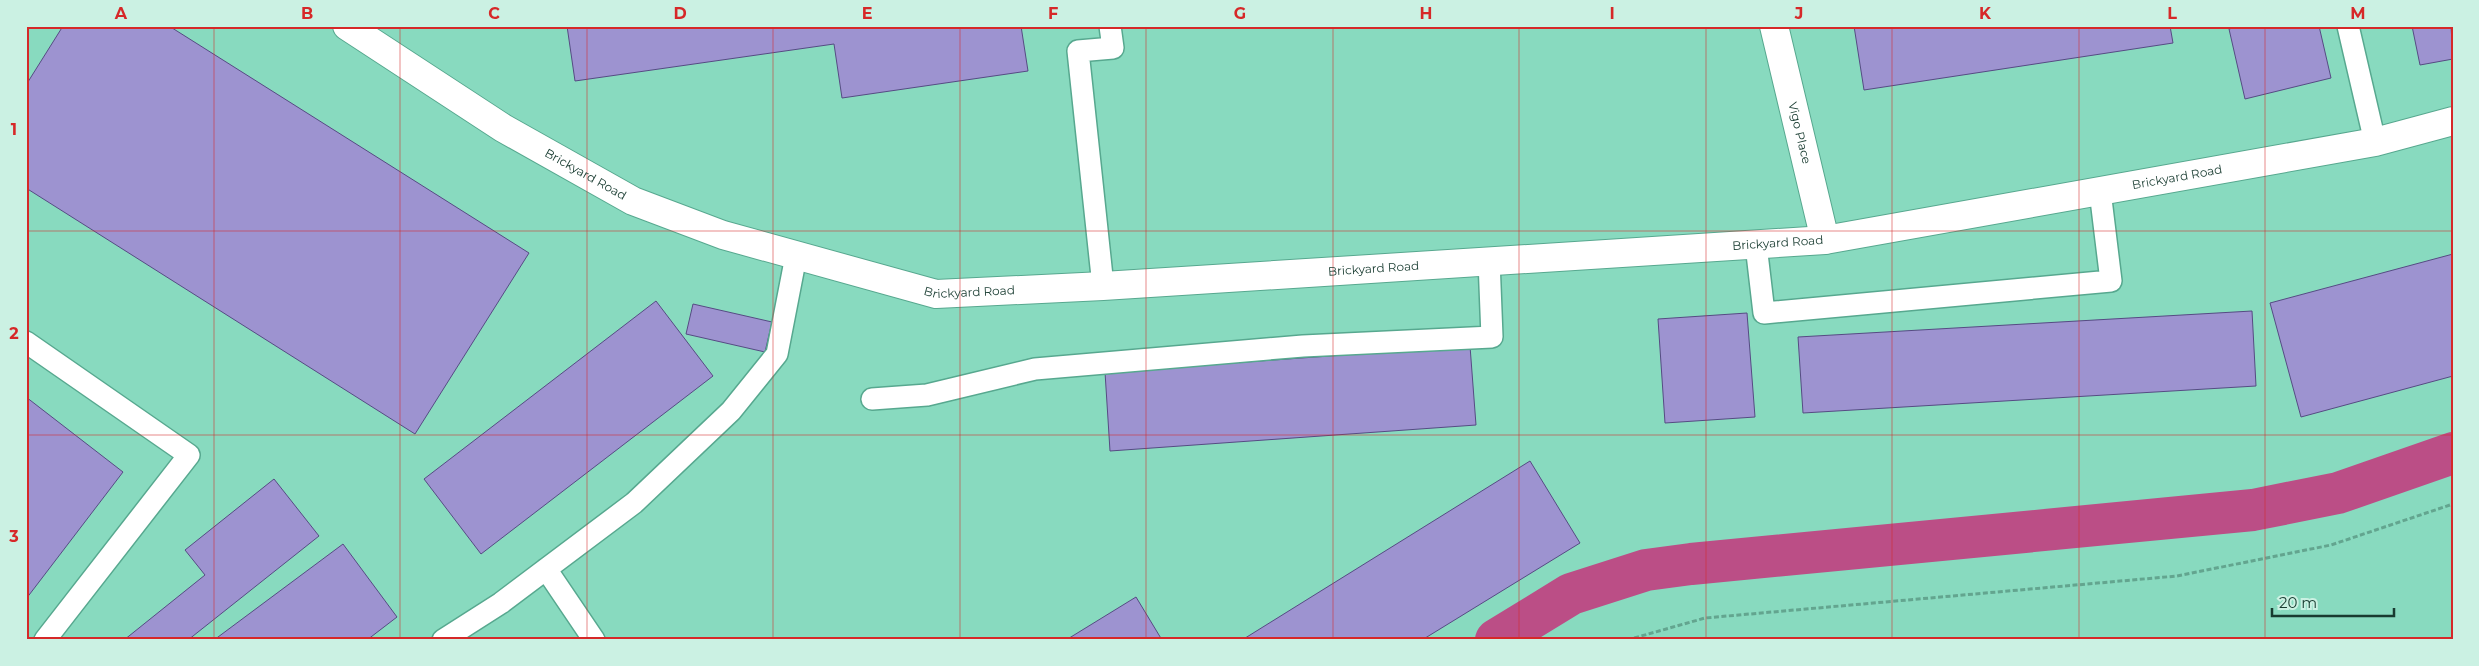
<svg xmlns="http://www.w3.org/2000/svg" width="2479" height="666" viewBox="0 0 2479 666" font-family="Montserrat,sans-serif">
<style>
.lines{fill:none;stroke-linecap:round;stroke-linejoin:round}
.canal{stroke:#bb4e86;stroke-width:42}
.building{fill:#9d93d0;stroke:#564b83}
.lane-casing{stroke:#57a88f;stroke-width:24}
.street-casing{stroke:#57a88f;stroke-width:30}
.path{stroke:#63a58f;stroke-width:3;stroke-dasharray:5 2.5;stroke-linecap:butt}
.lane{stroke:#fff;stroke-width:21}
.street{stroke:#fff;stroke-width:28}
.grid{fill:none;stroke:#d62828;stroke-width:1;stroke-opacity:0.55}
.labels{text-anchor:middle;stroke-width:5;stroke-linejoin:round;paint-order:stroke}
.street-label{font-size:12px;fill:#183b30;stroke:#cbf1e3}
.neatline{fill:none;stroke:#d62828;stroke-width:2}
.grid-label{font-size:16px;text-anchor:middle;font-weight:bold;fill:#d62828}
</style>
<rect width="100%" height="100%" fill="#88dabf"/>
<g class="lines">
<!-- canal -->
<path class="canal" d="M 1496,640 L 1571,594 L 1646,570 L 1691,564 L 2253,510 L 2338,493 L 2453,453"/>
</g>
<!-- building -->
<path class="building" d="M 63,26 L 169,26 L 529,253 L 415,434 L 26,188 L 26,85 Z
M 567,26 L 1021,26 L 1028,71 L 842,98 L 834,44 L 575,81 Z
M 1854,26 L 2170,26 L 2173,43 L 1864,90 Z
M 2242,26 L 2319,26 L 2331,78 L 2245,99 L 2229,29 Z
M 2412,26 L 2451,26 L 2453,59 L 2420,65 Z
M 2453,254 L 2453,376 L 2301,417 L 2270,303 Z
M 656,301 L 713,376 L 481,554 L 424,479 Z
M 693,304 L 772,322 L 765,352 L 686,334 Z
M 2252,311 L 2256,386 L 1803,413 L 1798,337 Z
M 1747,313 L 1755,417 L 1665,423 L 1658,319 Z
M 1470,346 L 1476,425 L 1110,451 L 1105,372 Z
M 26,397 L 123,472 L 26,599 Z
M 1530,461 L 1580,543 L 1422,640 L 1242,640 Z
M 274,479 L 319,536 L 188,640 L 124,640 L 205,575 L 185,550 Z
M 343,544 L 397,617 L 367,640 L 214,640 Z
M 1136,597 L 1162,640 L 1066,640 Z"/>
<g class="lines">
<defs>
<path id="lane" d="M 2348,26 L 2375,142
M 1756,245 L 1764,313 L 2111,281 L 2100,191
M 1103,286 L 1078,51 L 1113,48 L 1110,26
M 26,342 L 189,455 L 45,640
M 872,399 L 927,395 L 1035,369 L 1303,346 L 1492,337 L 1489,260
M 546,569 L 594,640
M 443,640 L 501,603 L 634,503 L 731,411 L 777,354 L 796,256"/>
<g id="street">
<path id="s1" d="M 347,26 L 503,128 L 633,201 L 723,235 L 936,294 L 1103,286 L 1825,240 L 2375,142 L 2453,121"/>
<path id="s2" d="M 1774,26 L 1825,240"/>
</g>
</defs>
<!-- lane casing -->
<use href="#lane" class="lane-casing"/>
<!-- street casing -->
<use href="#street" class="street-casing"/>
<!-- path -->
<path class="path" d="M 1627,640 L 1705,618 L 2177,576 L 2331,545 L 2453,504"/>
<!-- lane -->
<use href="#lane" class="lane"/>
<!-- street -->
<use href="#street" class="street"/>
</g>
<!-- grid -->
<path class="grid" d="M 214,26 L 214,640M 400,26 L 400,640M 587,26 L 587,640M 773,26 L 773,640M 960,26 L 960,640M 1146,26 L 1146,640M 1333,26 L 1333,640M 1519,26 L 1519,640M 1706,26 L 1706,640M 1892,26 L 1892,640M 2079,26 L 2079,640M 2265,26 L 2265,640M 26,231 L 2453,231M 26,435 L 2453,435"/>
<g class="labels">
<!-- street labels -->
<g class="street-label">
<text dy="4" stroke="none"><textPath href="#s2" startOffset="110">Vigo Place</textPath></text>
<text dy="4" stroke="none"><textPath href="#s1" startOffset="281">Brickyard Road</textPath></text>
<text dy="4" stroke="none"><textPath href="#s1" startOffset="1901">Brickyard Road</textPath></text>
<text dy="4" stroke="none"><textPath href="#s1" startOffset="1496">Brickyard Road</textPath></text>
<text dy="4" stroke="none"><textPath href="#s1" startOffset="1091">Brickyard Road</textPath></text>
<text dy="4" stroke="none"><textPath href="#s1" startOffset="686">Brickyard Road</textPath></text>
</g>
</g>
<!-- border -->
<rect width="2479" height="666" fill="none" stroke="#cbf1e3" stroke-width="55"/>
<!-- scale -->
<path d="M2272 608v8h122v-8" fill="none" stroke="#183b30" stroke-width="2.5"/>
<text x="2279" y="608" font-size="15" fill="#183b30" stroke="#cbf1e3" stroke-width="4" paint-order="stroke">20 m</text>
<rect x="28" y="28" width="2424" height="610" class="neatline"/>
<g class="grid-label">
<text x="121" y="19">A</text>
<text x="307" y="19">B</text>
<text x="494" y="19">C</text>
<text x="680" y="19">D</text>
<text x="867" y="19">E</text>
<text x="1053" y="19">F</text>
<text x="1240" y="19">G</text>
<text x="1426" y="19">H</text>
<text x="1612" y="19">I</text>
<text x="1799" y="19">J</text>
<text x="1985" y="19">K</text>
<text x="2172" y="19">L</text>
<text x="2358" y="19">M</text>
<text x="14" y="135">1</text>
<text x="14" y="339">2</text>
<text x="14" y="542">3</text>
</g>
</svg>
